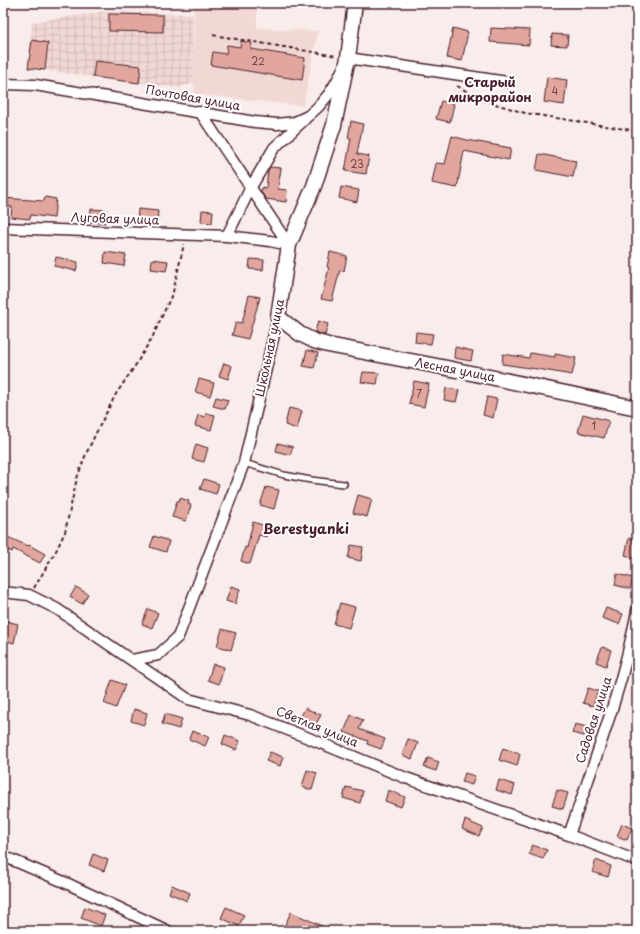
<svg xmlns="http://www.w3.org/2000/svg" width="640" height="934" viewBox="0 0 640 934" font-family="'Playpen Sans',sans-serif">
<style>
.built{fill:#f2d8d5}
.industrial{fill:url(#industrial-grid)}
.building{fill:#e1a79e;stroke:#4a1f2b}
.lines{fill:none;stroke-linecap:round;stroke-linejoin:round}
.lane-casing{stroke:#4a1f2b;stroke-width:8}
.street-casing{stroke:#4a1f2b;stroke-width:13}
.secondary-casing{stroke:#4a1f2b;stroke-width:17}
.path{stroke:#4a1f2b;stroke-width:2;stroke-dasharray:4 3;stroke-linecap:butt}
.lane{stroke:#fff;stroke-width:5}
.street{stroke:#fff;stroke-width:10}
.secondary{stroke:#fff;stroke-width:14}
.labels{text-anchor:middle;stroke-width:4;stroke-linejoin:round;paint-order:stroke}
.number-label{font-size:10px;fill:#704148}
.street-label{font-size:12px;fill:#4a1f2b;stroke:#fff}
.neighbourhood-label{font-size:13px;font-weight:bold;fill:#4a1f2b;stroke:#fff}
.quarter-label{font-size:14px;font-weight:bold;fill:#4a1f2b;stroke:#fff}
</style>
<defs>
<pattern id="industrial-grid" width="8" height="8" patternUnits="userSpaceOnUse"><rect width="8" height="8" fill="#f2d8d5"/><path d="M0 4h8M4 0v8" fill="none" stroke="#d1b9b7"/></pattern>
</defs>
<rect width="100%" height="100%" fill="#f9edec"/>
<filter id="ink" filterUnits="userSpaceOnUse"><feTurbulence type="fractalNoise" baseFrequency=".025" numOctaves="2"/><feDisplacementMap in="SourceGraphic" scale="8" xChannelSelector="R" yChannelSelector="G"/><feConvolveMatrix kernelMatrix="1 2 1 2 8 2 1 2 1" color-interpolation-filters="sRGB"/></filter>
<g filter="url(#ink)">
<!-- built -->
<path class="built" d="M 194,3 L 257,3 L 257,28 L 318,31 L 303,106 L 194,94 Z"/>
<!-- industrial -->
<path class="industrial" d="M 101,12 L 193,14 L 194,83 L 178,88 L 28,68 L 32,22 Z"/>
<!-- building -->
<path class="building" d="M 109,14 L 163,15 L 163,32 L 109,31 Z
M 453,28 L 468,32 L 462,61 L 447,58 Z
M 491,28 L 530,30 L 529,45 L 490,42 Z
M 552,34 L 568,35 L 567,46 L 551,45 Z
M 32,40 L 48,43 L 45,70 L 28,68 Z
M 241,41 L 252,43 L 251,49 L 305,58 L 302,80 L 211,65 L 213,52 L 226,54 L 227,45 L 240,47 Z
M 95,61 L 141,66 L 139,83 L 93,77 Z
M 547,77 L 567,80 L 564,105 L 544,102 Z
M 441,101 L 454,104 L 450,122 L 436,119 Z
M 351,121 L 363,124 L 357,154 L 369,156 L 366,174 L 345,171 L 351,138 L 348,138 Z
M 452,136 L 467,140 L 511,148 L 509,160 L 464,151 L 457,188 L 432,183 L 436,163 L 445,164 Z
M 539,154 L 576,161 L 573,177 L 536,170 Z
M 270,167 L 281,168 L 278,189 L 287,190 L 286,202 L 266,199 L 261,192 L 262,187 L 266,188 L 268,170 Z
M 341,187 L 359,190 L 357,202 L 339,198 Z
M 45,197 L 56,199 L 54,218 L 31,215 L 30,219 L 11,217 L 12,207 L 3,206 L 3,198 L 44,201 Z
M 91,209 L 106,210 L 105,223 L 90,222 Z
M 138,209 L 158,211 L 157,223 L 137,222 Z
M 202,210 L 213,211 L 212,223 L 201,222 Z
M 105,252 L 126,255 L 124,266 L 104,263 Z
M 330,252 L 347,256 L 344,271 L 340,270 L 332,301 L 321,299 L 329,268 L 327,267 Z
M 56,257 L 78,262 L 76,271 L 54,266 Z
M 152,259 L 168,261 L 166,271 L 151,269 Z
M 250,259 L 264,260 L 263,270 L 249,269 Z
M 249,295 L 260,297 L 248,339 L 232,335 L 236,322 L 242,323 Z
M 318,321 L 328,324 L 325,335 L 315,332 Z
M 416,332 L 433,334 L 431,344 L 415,342 Z
M 455,347 L 473,351 L 471,361 L 454,358 Z
M 307,350 L 318,353 L 314,368 L 303,366 Z
M 530,353 L 555,357 L 555,354 L 576,358 L 572,375 L 537,369 L 502,364 L 503,354 L 529,358 Z
M 224,363 L 232,366 L 228,379 L 219,376 Z
M 363,372 L 379,373 L 377,384 L 361,382 Z
M 199,379 L 214,383 L 210,396 L 195,392 Z
M 414,381 L 429,384 L 424,407 L 409,404 Z
M 446,388 L 459,390 L 456,402 L 444,400 Z
M 216,397 L 228,400 L 225,409 L 213,406 Z
M 487,397 L 497,399 L 493,418 L 483,415 Z
M 289,408 L 302,411 L 297,429 L 285,425 Z
M 206,413 L 215,415 L 211,430 L 195,426 L 198,415 L 205,417 Z
M 583,414 L 609,421 L 604,438 L 578,432 Z
M 278,443 L 293,447 L 290,455 L 276,451 Z
M 196,444 L 208,448 L 204,462 L 192,459 Z
M 204,479 L 219,484 L 216,494 L 200,489 Z
M 266,487 L 279,490 L 274,509 L 260,505 Z
M 358,495 L 372,499 L 367,517 L 353,513 Z
M 180,498 L 189,501 L 188,504 L 191,505 L 186,521 L 172,517 L 177,501 L 179,501 Z
M 253,522 L 269,527 L 267,537 L 259,535 L 250,564 L 241,561 L 245,547 L 247,548 Z
M 3,535 L 28,546 L 29,545 L 45,554 L 40,563 L 13,549 L 12,552 L 3,548 Z
M 154,536 L 169,541 L 166,552 L 150,547 Z
M 629,538 L 637,540 L 637,559 L 625,555 Z
M 351,545 L 363,547 L 361,561 L 348,558 Z
M 617,574 L 633,578 L 630,589 L 615,585 Z
M 231,586 L 240,589 L 235,604 L 226,601 Z
M 76,587 L 88,594 L 82,604 L 70,597 Z
M 340,603 L 355,607 L 349,628 L 334,624 Z
M 606,608 L 623,614 L 619,624 L 602,618 Z
M 148,609 L 158,613 L 152,628 L 142,624 Z
M 6,621 L 18,624 L 14,643 L 3,640 L 3,634 Z
M 222,629 L 236,633 L 231,650 L 217,646 Z
M 602,647 L 611,650 L 606,666 L 596,662 Z
M 213,664 L 224,667 L 219,684 L 208,680 Z
M 112,680 L 125,685 L 116,708 L 104,703 Z
M 588,688 L 598,691 L 593,706 L 583,703 Z
M 305,708 L 321,715 L 316,724 L 300,718 Z
M 134,709 L 147,713 L 144,725 L 131,721 Z
M 165,714 L 182,719 L 179,729 L 162,724 Z
M 351,715 L 363,720 L 359,729 L 385,739 L 381,749 L 367,744 L 368,741 L 344,732 Z
M 575,724 L 587,727 L 584,736 L 572,733 Z
M 192,731 L 209,737 L 205,746 L 189,739 Z
M 225,735 L 240,741 L 236,750 L 222,744 Z
M 408,739 L 418,743 L 412,759 L 402,755 Z
M 503,748 L 520,754 L 517,766 L 499,760 Z
M 270,752 L 283,757 L 280,766 L 266,761 Z
M 428,758 L 439,762 L 436,771 L 424,767 Z
M 307,770 L 317,773 L 312,790 L 302,787 Z
M 465,773 L 475,776 L 472,785 L 462,782 Z
M 499,780 L 515,785 L 512,795 L 496,790 Z
M 346,787 L 363,791 L 360,803 L 343,798 Z
M 388,790 L 405,797 L 401,807 L 385,801 Z
M 557,790 L 568,793 L 563,809 L 552,806 Z
M 465,820 L 483,828 L 479,836 L 462,829 Z
M 622,824 L 632,828 L 627,840 L 617,836 Z
M 532,845 L 547,850 L 543,859 L 529,854 Z
M 93,854 L 108,860 L 104,871 L 89,865 Z
M 596,860 L 611,866 L 608,877 L 592,872 Z
M 172,885 L 190,893 L 187,901 L 169,893 Z
M 85,907 L 105,915 L 101,926 L 81,918 Z
M 226,907 L 244,915 L 239,926 L 221,918 Z
M 291,912 L 333,931 L 282,931 Z"/>
<g class="lines">
<defs>
<path id="lane" d="M 244,463 L 284,475 L 311,480 L 344,484"/>
<path id="street" d="M 3,84 L 35,85 L 220,116 L 255,122 L 277,124 L 295,122 L 308,116 L 318,107 L 329,94 L 337,81 L 348,58 L 507,82
M 200,112 L 289,245
M 3,228 L 30,229 L 227,236 L 270,241 L 289,245
M 227,236 L 251,187 L 274,148 L 305,119
M 3,592 L 29,595 L 57,609 L 188,699 L 250,715 L 306,737 L 406,778 L 569,835 L 637,861
M 132,660 L 158,655 L 178,637 L 244,463 L 278,317
M 569,835 C 594,762 623,687 637,611
M 3,857 L 10,859 L 64,882 L 168,931"/>
<path id="secondary" d="M 355,3 L 348,58 L 334,125 L 314,186 L 289,245 L 278,317 L 300,334 L 314,341 L 328,345 L 447,368 L 637,408"/>
</defs>
<!-- lane casing -->
<use href="#lane" class="lane-casing"/>
<!-- street casing -->
<use href="#street" class="street-casing"/>
<!-- secondary casing -->
<use href="#secondary" class="secondary-casing"/>
<!-- path -->
<path class="path" d="M 213,35 L 337,56
M 457,86 L 482,100 L 525,113 L 637,131
M 34,588 L 57,549 L 65,532 L 77,478 L 86,454 L 97,431 L 116,394 L 135,366 L 153,336 L 173,292 L 184,244"/>
<!-- lane -->
<use href="#lane" class="lane"/>
<!-- street -->
<use href="#street" class="street"/>
<!-- secondary -->
<use href="#secondary" class="secondary"/>
</g>
</g>
<g class="labels">
<!-- number labels -->
<g class="number-label">
<text x="258" y="65">22</text>
<text x="555" y="95">4</text>
<text x="357" y="168">23</text>
<text x="419" y="398">7</text>
<text x="594" y="430">1</text>
</g>
<!-- street labels -->
<g class="street-label">
<text transform="translate(193 98) rotate(10)" y="4">Почтовая улица</text>
<text transform="translate(115 219) rotate(2)" y="4">Луговая улица</text>
<text transform="translate(270 348) rotate(-78)" y="4">Школьная улица</text>
<text transform="translate(455 370) rotate(11)" y="4">Лесная улица</text>
<text transform="translate(594 720) rotate(-72)" y="4">Садовая улица</text>
<text transform="translate(317 727) rotate(22)" y="4">Светлая улица</text>
</g>
<!-- neighbourhood labels -->
<g class="neighbourhood-label">
<text x="490" y="87">Старый<tspan x="490" dy="15">микрорайон</tspan></text>
</g>
<!-- quarter labels -->
<g class="quarter-label">
<text x="306" y="534">Berestyanki</text>
</g>
</g>
<!-- margin -->
<rect width="640" height="934" fill="none" stroke="#fff" stroke-width="16"/>
<rect x="8" y="8" width="624" height="918" fill="none" stroke="#4a1f2b" stroke-width="1.5" filter="url(#ink)"/>
</svg>
